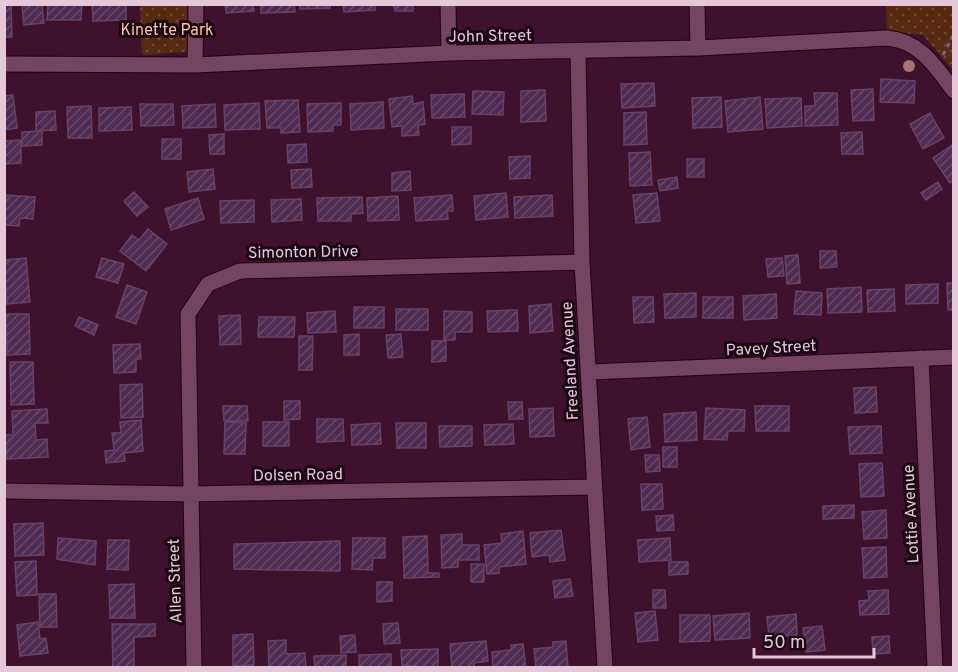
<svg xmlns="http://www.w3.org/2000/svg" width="958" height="672" viewBox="0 0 958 672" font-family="Overpass,sans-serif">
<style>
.green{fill:url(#green-dots)}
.building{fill:url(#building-hatch);stroke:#674269;stroke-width:1.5}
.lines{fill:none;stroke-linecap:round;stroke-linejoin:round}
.minor-casing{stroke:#230016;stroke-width:17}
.path{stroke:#856075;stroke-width:3;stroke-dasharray:4.5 4.5;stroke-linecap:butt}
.minor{stroke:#744460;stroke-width:15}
.tree{fill:#a67472}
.labels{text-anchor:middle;stroke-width:6;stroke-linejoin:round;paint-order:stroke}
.park-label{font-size:16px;fill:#fcc4ab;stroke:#1a0712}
.street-label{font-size:16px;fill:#e5c8d7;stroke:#1a0712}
</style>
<defs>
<pattern id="green-dots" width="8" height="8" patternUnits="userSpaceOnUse" patternTransform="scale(1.5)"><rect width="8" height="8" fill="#592a12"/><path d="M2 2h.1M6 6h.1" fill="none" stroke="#714734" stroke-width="1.8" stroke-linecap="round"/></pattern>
<pattern id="building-hatch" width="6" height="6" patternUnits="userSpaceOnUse" patternTransform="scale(1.5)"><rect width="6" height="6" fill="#4e2b50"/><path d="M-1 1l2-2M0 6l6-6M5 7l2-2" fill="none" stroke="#674868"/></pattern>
</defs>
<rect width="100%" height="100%" fill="#3e122d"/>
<!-- green -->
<path class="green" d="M 140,5 L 190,5 L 192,41 L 185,52 L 142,55 Z
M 886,5 L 953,5 L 953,70 L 923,35 L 887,31 Z"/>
<!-- building -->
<path class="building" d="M 4,4 L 11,4 L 12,37 L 4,37 Z
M 42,4 L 44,23 L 24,25 L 22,6 Z
M 48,4 L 82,4 L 81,20 L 47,20 Z
M 92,4 L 126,4 L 126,20 L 93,21 Z
M 225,4 L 253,4 L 254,11 L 226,13 Z
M 261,4 L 294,4 L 295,12 L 261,13 Z
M 300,4 L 330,4 L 330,8 L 300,9 Z
M 343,4 L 375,4 L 375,10 L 344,12 Z
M 383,4 L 413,4 L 413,11 L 395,11 L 394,6 Z
M 881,79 L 915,81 L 914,103 L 880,102 Z
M 654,83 L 655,106 L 622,108 L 621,84 Z
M 873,89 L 874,120 L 853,121 L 851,90 Z
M 545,90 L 546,121 L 521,122 L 521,91 Z
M 473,91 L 504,92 L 503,115 L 472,114 Z
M 814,93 L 837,93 L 838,125 L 805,126 L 805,106 L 815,106 Z
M 464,94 L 465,117 L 432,118 L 431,95 Z
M 13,95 L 17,128 L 4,130 L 4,96 Z
M 412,96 L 413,104 L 423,102 L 425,124 L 418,125 L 419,135 L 402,136 L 402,126 L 392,127 L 389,99 Z
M 721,97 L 722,127 L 693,128 L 692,98 Z
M 760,97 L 763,129 L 728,132 L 725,101 Z
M 801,98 L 802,126 L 767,128 L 765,99 Z
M 298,100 L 300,132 L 281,133 L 281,128 L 267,128 L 265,101 Z
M 383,102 L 384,128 L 351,130 L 350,104 Z
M 259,103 L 260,129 L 225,130 L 224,105 Z
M 341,103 L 341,125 L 333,125 L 333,131 L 308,132 L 307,104 Z
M 140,104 L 173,104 L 174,125 L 141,126 Z
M 215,104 L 216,127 L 183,128 L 182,106 Z
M 91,106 L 92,138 L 68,138 L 67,107 Z
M 131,107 L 132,130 L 99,131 L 99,108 Z
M 55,111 L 56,130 L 36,131 L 36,112 Z
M 646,112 L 647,144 L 624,145 L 624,113 Z
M 930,113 L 944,138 L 923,149 L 910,124 Z
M 452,127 L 471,127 L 471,144 L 452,145 Z
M 42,131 L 42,145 L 22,146 L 22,132 Z
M 862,132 L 863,154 L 842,154 L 841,133 Z
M 224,134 L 224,154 L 210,154 L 209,135 Z
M 162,139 L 181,139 L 181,159 L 162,159 Z
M 21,140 L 21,163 L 4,164 L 4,141 Z
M 306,144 L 307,162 L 288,163 L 287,145 Z
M 952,145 L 954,181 L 950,183 L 933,158 Z
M 650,152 L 652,185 L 630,186 L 629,153 Z
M 530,156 L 530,178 L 510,179 L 509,157 Z
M 687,159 L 704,159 L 704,177 L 687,177 Z
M 213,169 L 215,189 L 189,192 L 187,172 Z
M 311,169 L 312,187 L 292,188 L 291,170 Z
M 410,171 L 411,190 L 392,191 L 392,173 Z
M 677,177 L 678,188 L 660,191 L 658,180 Z
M 938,182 L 942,189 L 926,200 L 921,193 Z
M 134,192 L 148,207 L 137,216 L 124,201 Z
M 506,193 L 508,217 L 476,220 L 474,196 Z
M 657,193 L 660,221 L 636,223 L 633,195 Z
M 4,195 L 35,197 L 33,219 L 20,218 L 19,226 L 4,225 Z
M 452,195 L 453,211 L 447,211 L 448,219 L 416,221 L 414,198 Z
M 552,195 L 553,216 L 515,218 L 514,197 Z
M 398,196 L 399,220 L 368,221 L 367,198 Z
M 362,197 L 363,213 L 351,214 L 351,221 L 318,221 L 317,198 Z
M 198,198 L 204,219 L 171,230 L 165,209 Z
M 301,199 L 302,220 L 272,222 L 271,200 Z
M 254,200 L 254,222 L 221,223 L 220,201 Z
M 148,229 L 167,244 L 146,271 L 120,251 L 132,235 L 139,240 Z
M 820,251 L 836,251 L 837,267 L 820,268 Z
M 798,255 L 800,283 L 787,284 L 785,256 Z
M 26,258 L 30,302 L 7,304 L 4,260 Z
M 102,258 L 124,264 L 118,283 L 96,277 Z
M 782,258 L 784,276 L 768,277 L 766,259 Z
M 947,283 L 954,283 L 954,310 L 948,310 Z
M 938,284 L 938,303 L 906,304 L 906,285 Z
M 127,285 L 147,292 L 136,324 L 116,317 Z
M 861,287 L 862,312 L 828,313 L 827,289 Z
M 894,289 L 895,311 L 868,312 L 867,290 Z
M 796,291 L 822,293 L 821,315 L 794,314 Z
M 696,293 L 696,317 L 665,318 L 664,294 Z
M 776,294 L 777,318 L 744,320 L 743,296 Z
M 633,297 L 653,297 L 654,322 L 634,323 Z
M 703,297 L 733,297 L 733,318 L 703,318 Z
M 551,304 L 553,331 L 530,333 L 529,306 Z
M 354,307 L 384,307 L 384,328 L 354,328 Z
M 396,309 L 428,309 L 428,330 L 396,330 Z
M 517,310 L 518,331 L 488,332 L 487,311 Z
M 335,311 L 336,332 L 308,333 L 307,313 Z
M 444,311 L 472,312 L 472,332 L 455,332 L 455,340 L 444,340 Z
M 6,314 L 29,314 L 30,354 L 7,355 Z
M 240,315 L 241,344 L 220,345 L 219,316 Z
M 79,317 L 98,325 L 94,335 L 75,326 Z
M 259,317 L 295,317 L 294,337 L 258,337 Z
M 359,334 L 359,355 L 344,355 L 344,335 Z
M 401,334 L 403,357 L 388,358 L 386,335 Z
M 299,336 L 313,336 L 312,370 L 299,370 Z
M 432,341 L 446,341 L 446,361 L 432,362 Z
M 140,344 L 141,359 L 136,359 L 136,372 L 114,373 L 113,345 Z
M 10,362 L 33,362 L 34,404 L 11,405 Z
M 142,384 L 143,417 L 121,418 L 120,385 Z
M 876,387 L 877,412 L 855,413 L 854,388 Z
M 284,401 L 300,401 L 300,419 L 284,420 Z
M 508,402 L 522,402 L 523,419 L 509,419 Z
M 223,406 L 247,406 L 248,421 L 224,421 Z
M 755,406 L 789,406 L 789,431 L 756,431 Z
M 553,408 L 554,436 L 530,437 L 529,409 Z
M 706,408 L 745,410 L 744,431 L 728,431 L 727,440 L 704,439 Z
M 47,409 L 48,423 L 35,423 L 36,440 L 47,439 L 48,457 L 7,459 L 5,435 L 13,435 L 12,411 Z
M 696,412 L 697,440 L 665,442 L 664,414 Z
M 647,417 L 650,447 L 631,450 L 628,419 Z
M 317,419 L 343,419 L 344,441 L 317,442 Z
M 141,420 L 143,451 L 124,453 L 125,461 L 106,463 L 105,451 L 114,450 L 112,433 L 121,433 L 120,422 Z
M 225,422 L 246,423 L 245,454 L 224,454 Z
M 263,422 L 289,422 L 289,446 L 263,446 Z
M 380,423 L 381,444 L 352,445 L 351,425 Z
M 396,423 L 426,423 L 426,448 L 397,448 Z
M 513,424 L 514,444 L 485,445 L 484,425 Z
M 439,426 L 472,426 L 472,446 L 440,447 Z
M 881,426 L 882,453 L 850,454 L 848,427 Z
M 663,447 L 677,447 L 677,467 L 663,467 Z
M 645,455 L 659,455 L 660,471 L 646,472 Z
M 882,463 L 884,496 L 861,497 L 859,464 Z
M 641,484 L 662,484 L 663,509 L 642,510 Z
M 854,505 L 854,518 L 823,519 L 823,506 Z
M 886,510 L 887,538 L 864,539 L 862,512 Z
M 673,515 L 674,530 L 657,531 L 656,516 Z
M 43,523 L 44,555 L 15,556 L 14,524 Z
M 561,530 L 565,560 L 550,562 L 549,555 L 532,557 L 530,533 Z
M 523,531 L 526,564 L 499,567 L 499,573 L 487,574 L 484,545 L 502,543 L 501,534 Z
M 462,534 L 462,545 L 479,545 L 479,560 L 458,560 L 458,567 L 442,568 L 441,535 Z
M 427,536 L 428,573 L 439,573 L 439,577 L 404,578 L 403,537 Z
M 58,538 L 96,541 L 95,565 L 57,559 Z
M 353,538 L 385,538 L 385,558 L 373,558 L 372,570 L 352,569 Z
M 670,538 L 671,560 L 639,562 L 638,540 Z
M 108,540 L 129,540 L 128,570 L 107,569 Z
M 340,541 L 340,571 L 234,569 L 234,544 Z
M 886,547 L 887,577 L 864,578 L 862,548 Z
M 36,561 L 37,595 L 17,596 L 15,562 Z
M 669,562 L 688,562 L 688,574 L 669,575 Z
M 471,564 L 484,564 L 484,582 L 471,582 Z
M 570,579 L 573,596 L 555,598 L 553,581 Z
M 377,582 L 392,582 L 392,601 L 377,602 Z
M 134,584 L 135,618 L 110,618 L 109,585 Z
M 653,590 L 665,590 L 666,608 L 653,608 Z
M 888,590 L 889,614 L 860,615 L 859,601 L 869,600 L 868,591 Z
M 39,594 L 56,594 L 57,627 L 40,627 Z
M 655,611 L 658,640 L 638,642 L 635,613 Z
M 749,613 L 750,638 L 715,640 L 713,616 Z
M 796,614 L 797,635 L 769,637 L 767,617 Z
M 680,615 L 710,615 L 710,641 L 680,642 Z
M 38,622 L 40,639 L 46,638 L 48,653 L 20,656 L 17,625 Z
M 398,623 L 400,643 L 384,644 L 383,624 Z
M 112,624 L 155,624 L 155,636 L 134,637 L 134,668 L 113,668 Z
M 822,626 L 825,650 L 806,652 L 803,628 Z
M 253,634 L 254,665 L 233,666 L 233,635 Z
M 355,635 L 356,652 L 341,653 L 340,636 Z
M 889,636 L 890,653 L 873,654 L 872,637 Z
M 286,640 L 286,654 L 305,653 L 306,668 L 269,668 L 268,641 Z
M 486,641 L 488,661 L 474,663 L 474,668 L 452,668 L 450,644 Z
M 566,641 L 568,668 L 536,668 L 534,649 L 553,647 L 553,642 Z
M 523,644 L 526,668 L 493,668 L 492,652 L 511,650 L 511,645 Z
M 438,649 L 438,668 L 402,665 L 401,650 Z
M 391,654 L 391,668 L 359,668 L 359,655 Z
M 346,655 L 346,668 L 315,668 L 314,656 Z"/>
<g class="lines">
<defs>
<path id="minor" d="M 448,4 L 449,53
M 697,4 L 698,48
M 578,52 L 582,262 L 605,668
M 4,64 L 195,65 L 449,53 L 698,48 L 887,38 C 920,41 935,66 954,91
M 195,65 L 196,4
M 921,358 L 935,668
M 590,372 L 954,357
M 4,491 L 190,494 L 593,487
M 194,668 L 188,314 L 208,284 L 240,271 L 582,262"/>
</defs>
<!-- minor casing -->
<use href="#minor" class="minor-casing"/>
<!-- path -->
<path class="path" d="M 943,55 L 954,34"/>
<!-- minor -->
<use href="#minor" class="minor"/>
</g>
<!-- trees -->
<circle class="tree" cx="909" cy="66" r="6"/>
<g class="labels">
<!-- park labels -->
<g class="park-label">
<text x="167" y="35">Kinet'te Park</text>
</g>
<!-- street labels -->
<g class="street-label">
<text transform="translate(490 35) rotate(-1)" y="6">John Street</text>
<text transform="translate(303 251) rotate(-1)" y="6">Simonton Drive</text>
<text transform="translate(771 347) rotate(-3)" y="6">Pavey Street</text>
<text transform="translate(569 361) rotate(-93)" y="6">Freeland Avenue</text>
<text transform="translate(298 474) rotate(-1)" y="6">Dolsen Road</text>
<text transform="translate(910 514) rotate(-93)" y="6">Lottie Avenue</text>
<text transform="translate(174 581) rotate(-92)" y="6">Allen Street</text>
</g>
</g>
<!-- border -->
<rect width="958" height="672" fill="none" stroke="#e5c8d7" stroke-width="12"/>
<!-- scale -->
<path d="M754 648v9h120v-9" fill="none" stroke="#e5c8d7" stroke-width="3"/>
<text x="763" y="648" font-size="18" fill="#e5c8d7" stroke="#1a0712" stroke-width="4.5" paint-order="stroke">50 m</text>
</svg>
